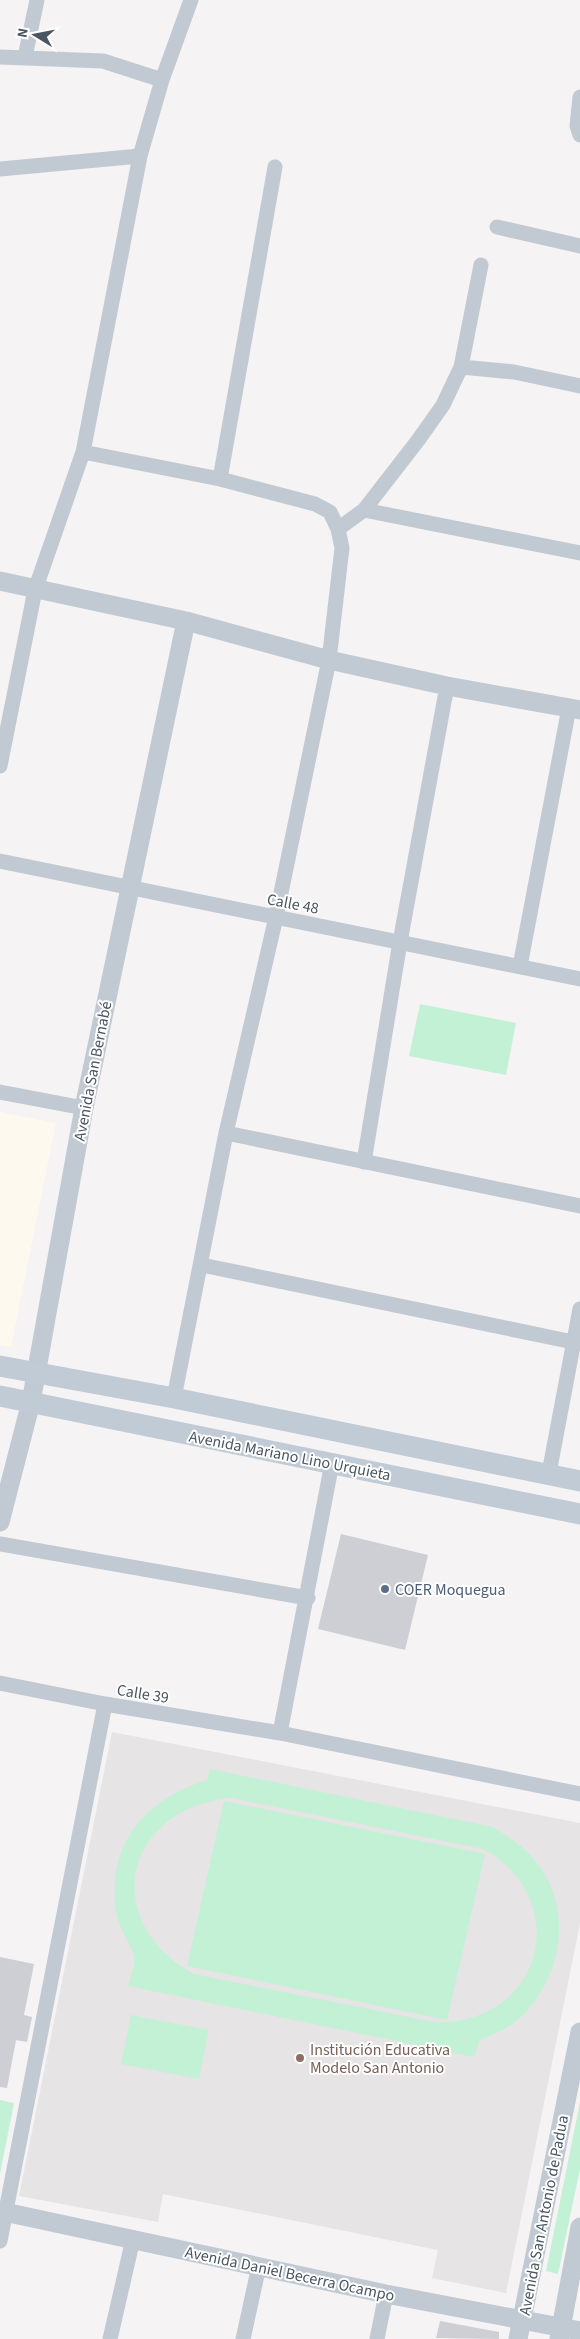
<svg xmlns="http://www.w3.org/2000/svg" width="580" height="2339" viewBox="0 0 580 2339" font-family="'Source Sans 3',sans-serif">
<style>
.commercial{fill:#fdf9ef}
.education{fill:#e6e4e5}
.green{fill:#c3f1d5;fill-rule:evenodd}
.building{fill:#cdcfd5}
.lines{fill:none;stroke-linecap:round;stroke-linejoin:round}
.minor{stroke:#c1cad2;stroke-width:15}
.tertiary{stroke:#c1cad2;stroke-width:19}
.secondary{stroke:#c1cbd6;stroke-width:21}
.service-dot{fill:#5c6f8a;stroke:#fff;stroke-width:2}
.education-dot{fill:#8d6e63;stroke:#fff;stroke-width:2}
.labels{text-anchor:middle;stroke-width:4;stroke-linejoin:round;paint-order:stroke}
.street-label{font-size:16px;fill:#4a5661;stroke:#fff}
.service-label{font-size:16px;fill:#4e5e75;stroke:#fff;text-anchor:start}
.education-label{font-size:16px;fill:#785e54;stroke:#fff;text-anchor:start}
</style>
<rect width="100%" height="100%" fill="#f5f3f3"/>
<!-- commercial -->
<path class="commercial" d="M 0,1112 L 56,1123 L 11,1347 L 0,1345 Z"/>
<!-- education -->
<path class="education" d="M 112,1732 L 580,1823 L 580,1923 L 506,2293 L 432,2278 L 438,2250 L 163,2194 L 158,2222 L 19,2196 Z"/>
<!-- green -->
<path class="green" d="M 420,1004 L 516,1023 L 506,1075 L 409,1056 Z
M 210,1769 L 493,1827 C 507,1836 521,1845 532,1857 C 573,1902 565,1970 525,2013 C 513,2026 496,2033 480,2040 L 474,2057 L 128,1986 C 130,1978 136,1964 134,1956 C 129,1940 118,1928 116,1910 C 107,1842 145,1800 207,1780 ZM 232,1798 L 483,1849 C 576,1900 541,2027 434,2022 L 194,1974 C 98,1922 124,1807 232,1798 Z
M 224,1801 L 485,1854 L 447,2020 L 187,1966 Z
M 131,2015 L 209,2030 L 199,2079 L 121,2064 Z
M 0,2100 L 14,2103 L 0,2174 Z
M 580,2102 L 580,2169 L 558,2274 L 546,2271 Z"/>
<!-- building -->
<path class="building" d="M 341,1534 L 428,1555 L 405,1650 L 318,1629 Z
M 0,1957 L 34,1964 L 24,2015 L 32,2017 L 27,2042 L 16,2040 L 7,2088 L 0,2087 Z
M 440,2321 L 499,2332 L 499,2339 L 436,2338 Z"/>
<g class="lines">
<!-- minor -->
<path class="minor" d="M 0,57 L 103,61 L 162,80
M 25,57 L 37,0
M 580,97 L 577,126 L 580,135
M 0,169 L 140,156
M 497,227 L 580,246
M 461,367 L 481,265
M 83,452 L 220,479 L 315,504 L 330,512 L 338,529 L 342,548 L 329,660 L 276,917 L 226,1133 L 174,1398
M 220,479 L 275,167
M 364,510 L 580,553
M 338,529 L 364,510 L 419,439 L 443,405 L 461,367 L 514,372 L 580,386
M 0,766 L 35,590 L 83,452 L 140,156 L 162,80 L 191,0
M 0,861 L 580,979
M 520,966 L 569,708
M 0,1092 L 84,1108
M 226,1133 L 580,1206
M 364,1162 L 400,942 L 447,686
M 202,1265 L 573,1342
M 549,1473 L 580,1309
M 0,1544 L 308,1598
M 0,1683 L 105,1704 L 280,1733 L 580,1794
M 280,1733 L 332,1463
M 0,2241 L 105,1704
M 110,2339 L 133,2239
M 243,2339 L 259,2266
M 377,2339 L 386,2294"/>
<!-- tertiary -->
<path class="tertiary" d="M 0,581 L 186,621 L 329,660 L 447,686 L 580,710
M 0,1522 L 31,1402 L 84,1108 L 186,621
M 0,2211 L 386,2294 L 580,2331
M 518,2339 L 580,2032
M 559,2339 L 580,2227"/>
<!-- secondary -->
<path class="secondary" d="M 0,1366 L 174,1398 L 580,1481
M 0,1396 L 580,1514"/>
</g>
<!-- markers -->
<circle class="service-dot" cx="385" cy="1589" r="5"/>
<circle class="education-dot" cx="300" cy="2058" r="5"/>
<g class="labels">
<!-- street labels -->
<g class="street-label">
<text transform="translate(293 903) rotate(11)" y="6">Calle 48</text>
<text transform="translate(92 1071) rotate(-79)" y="6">Avenida San Bernabé</text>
<text transform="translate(290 1455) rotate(11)" y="6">Avenida Mariano Lino Urquieta</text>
<text transform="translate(143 1693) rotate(9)" y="6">Calle 39</text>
<text transform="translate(543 2215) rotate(-79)" y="6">Avenida San Antonio de Padua</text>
<text transform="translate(290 2273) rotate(12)" y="6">Avenida Daniel Becerra Ocampo</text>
</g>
<!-- service labels -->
<g class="service-label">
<text x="395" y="1595">COER Moquegua</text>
</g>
<!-- education labels -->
<g class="education-label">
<text x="310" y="2055">Institución Educativa<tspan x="310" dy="18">Modelo San Antonio</tspan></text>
</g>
</g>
<!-- north arrow -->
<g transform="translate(35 35) rotate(280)" stroke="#ffffff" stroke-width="4" paint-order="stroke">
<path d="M0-4L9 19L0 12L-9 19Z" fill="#4a5661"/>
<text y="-8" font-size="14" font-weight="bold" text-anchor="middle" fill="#4a5661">N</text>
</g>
</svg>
